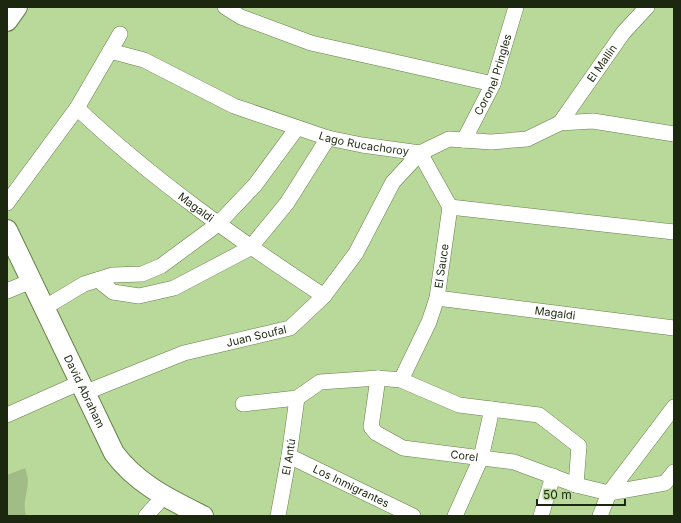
<svg xmlns="http://www.w3.org/2000/svg" width="681" height="523" viewBox="0 0 681 523" font-family="Inter,sans-serif">
<style>
.green{fill:#a2bc88}
.lines{fill:none;stroke-linecap:round;stroke-linejoin:round}
.minor-casing{stroke:#648146;stroke-width:16}
.major-casing{stroke:#648146;stroke-width:22}
.minor{stroke:#fff;stroke-width:15}
.major{stroke:#fff;stroke-width:20}
.labels{text-anchor:middle;stroke-width:3;stroke-linejoin:round;paint-order:stroke}
.street-label{font-size:11px;fill:#1b270e;stroke:#b9d99a}
</style>
<rect width="100%" height="100%" fill="#b9d99a"/>
<!-- green -->
<path class="green" d="M 25,468 C 33,488 21,496 26,516 L 7,516 L 7,475 Z"/>
<g class="lines">
<defs>
<g id="minor">
<path d="M 225,7 L 241,17 L 311,43 L 493,84"/>
<path id="s1" d="M 110,51 L 144,60 L 234,106 L 328,138 L 362,145 L 420,153 L 449,139 L 491,142 L 527,139 L 560,123 L 593,121 L 674,134"/>
<path id="s2" d="M 77,108 C 152,179 237,239 324,296"/>
<path id="s3" d="M 560,123 L 623,33 L 647,7"/>
<path id="s4" d="M 464,140 L 493,84 L 516,7"/>
<path d="M 7,203 L 77,108 L 120,34"/>
<path d="M 450,207 L 674,232"/>
<path d="M 98,280 L 113,292 L 139,296 L 174,288 L 250,248 L 287,203 L 328,138"/>
<path d="M 7,291 L 31,281"/>
<path id="s5" d="M 437,298 L 674,328"/>
<path d="M 44,308 L 84,284 L 113,275 L 142,274 L 161,266 L 218,224 L 255,185 L 297,128"/>
<path id="s6" d="M 378,378 L 371,427 L 376,433 L 403,448 L 514,462 L 576,485 L 609,493 L 665,483 L 674,472"/>
<path id="s7" d="M 401,380 L 429,322 L 437,298 L 450,207 L 420,153"/>
<path id="s8" d="M 84,393 L 184,353 L 290,328 L 324,296 L 356,253 L 393,182 L 420,153"/>
<path d="M 243,404 L 297,398 L 320,382 L 378,378 L 401,380 L 459,405 L 539,415 L 579,446 L 576,485"/>
<path d="M 7,415 L 79,383"/>
<path id="s9" d="M 289,456 L 413,516"/>
<path d="M 146,516 L 164,496"/>
<path id="s10" d="M 278,516 L 289,456 L 297,398"/>
<path d="M 455,516 L 481,458 L 492,409"/>
<path d="M 541,516 L 553,476"/>
<path d="M 600,516 L 609,493 L 674,407"/>
</g>
<g id="major">
<path d="M 7,21 L 17,7"/>
<path id="s11" d="M 7,230 L 114,453 C 137,484 169,499 203,516"/>
</g>
</defs>
<!-- minor casing -->
<use href="#minor" class="minor-casing"/>
<!-- major casing -->
<use href="#major" class="major-casing"/>
<!-- minor -->
<use href="#minor" class="minor"/>
<!-- major -->
<use href="#major" class="major"/>
</g>
<g class="labels">
<!-- street labels -->
<g class="street-label">
<text dy="4" stroke="none"><textPath href="#s3" startOffset="73">El Mallín</textPath></text>
<text dy="4" stroke="none"><textPath href="#s4" startOffset="72">Coronel Pringles</textPath></text>
<text dy="4" stroke="none"><textPath href="#s1" startOffset="272">Lago Rucachoroy</textPath></text>
<text dy="4" stroke="none"><textPath href="#s2" startOffset="155">Magaldi</textPath></text>
<text dy="4" stroke="none"><textPath href="#s7" startOffset="122">El Sauce</textPath></text>
<text dy="4" stroke="none"><textPath href="#s5" startOffset="119">Magaldi</textPath></text>
<text dy="4" stroke="none"><textPath href="#s8" startOffset="182">Juan Soufal</textPath></text>
<text dy="4" stroke="none"><textPath href="#s11" startOffset="179">David Abraham</textPath></text>
<text dy="4" stroke="none"><textPath href="#s6" startOffset="150">Corel</textPath></text>
<text dy="4" stroke="none"><textPath href="#s10" startOffset="60">El Antú</textPath></text>
<text dy="4" stroke="none"><textPath href="#s9" startOffset="69">Los Inmigrantes</textPath></text>
</g>
</g>
<!-- border -->
<rect width="681" height="523" fill="none" stroke="#1b270e" stroke-width="16"/>
<!-- scale -->
<path d="M537 499v6h88v-6" fill="none" stroke="#1b270e" stroke-width="2"/>
<text x="543" y="499" font-size="12" fill="#1b270e" stroke="#b9d99a" stroke-width="3" paint-order="stroke">50 m</text>
</svg>
